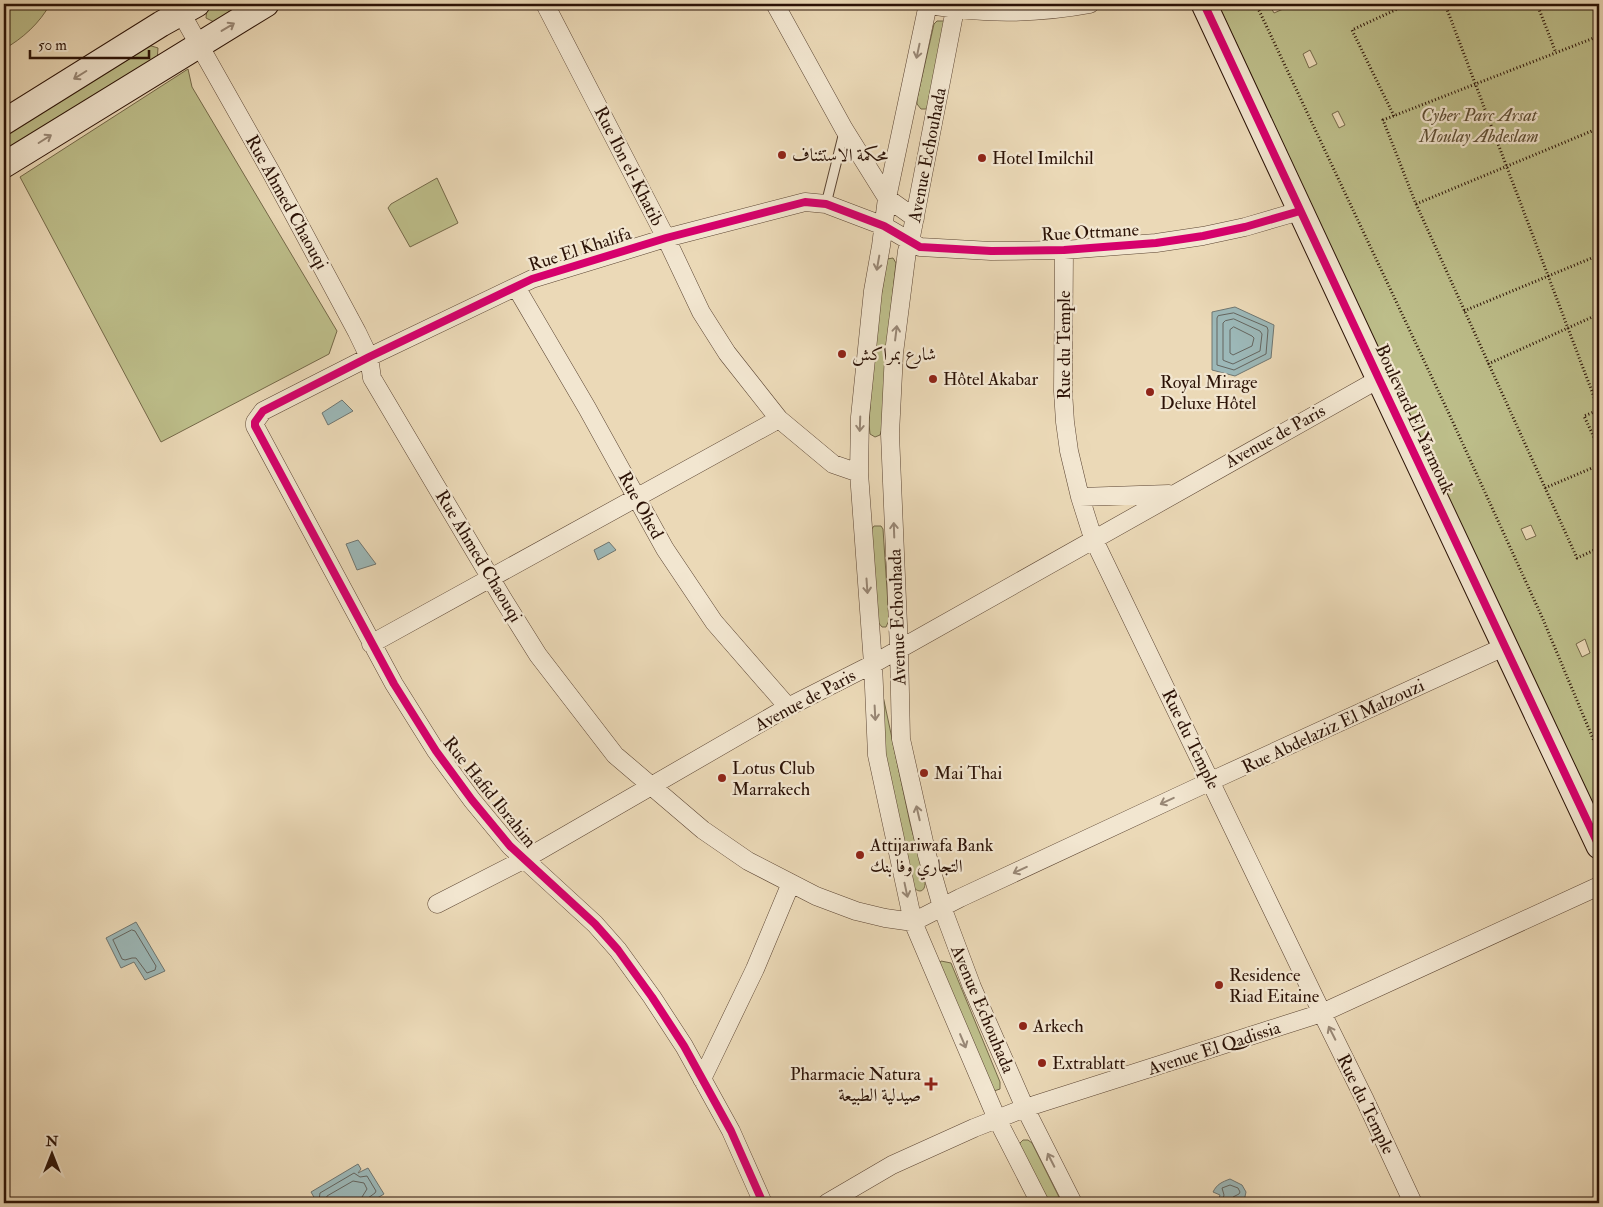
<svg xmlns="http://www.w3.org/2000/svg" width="1603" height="1207" viewBox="0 0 1603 1207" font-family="'IM FELL Double Pica',Amiri,serif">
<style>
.green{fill:#bdbe8a;stroke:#746848;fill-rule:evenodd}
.water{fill:#9cb8b8;stroke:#6f7671}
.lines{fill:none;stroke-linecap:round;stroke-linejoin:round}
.shore{stroke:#64655f;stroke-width:1}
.lane-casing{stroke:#5b4432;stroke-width:11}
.street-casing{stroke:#5b4432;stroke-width:19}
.secondary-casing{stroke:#2b1206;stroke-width:27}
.path{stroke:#2b1206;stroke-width:3;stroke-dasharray:1 2.5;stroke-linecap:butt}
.lane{stroke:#f2e6d0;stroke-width:9}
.street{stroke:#f2e6d0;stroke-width:18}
.secondary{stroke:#f2e6d0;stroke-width:25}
.cycleway-casing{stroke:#f2e6d0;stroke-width:11}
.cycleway{stroke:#d6006c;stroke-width:8}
.oneway{stroke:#988775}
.poi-dot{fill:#8f2418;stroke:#f2e6d0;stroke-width:2}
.labels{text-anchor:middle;stroke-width:4.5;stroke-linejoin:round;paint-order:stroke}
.park-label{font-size:18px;font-style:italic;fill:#5e4e34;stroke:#f2e6d0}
.poi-label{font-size:18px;fill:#2b1206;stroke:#f2e6d0;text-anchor:start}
.street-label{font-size:18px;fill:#2b1206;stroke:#f2e6d0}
</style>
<rect width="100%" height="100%" fill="#ebd9b7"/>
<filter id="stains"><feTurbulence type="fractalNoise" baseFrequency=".004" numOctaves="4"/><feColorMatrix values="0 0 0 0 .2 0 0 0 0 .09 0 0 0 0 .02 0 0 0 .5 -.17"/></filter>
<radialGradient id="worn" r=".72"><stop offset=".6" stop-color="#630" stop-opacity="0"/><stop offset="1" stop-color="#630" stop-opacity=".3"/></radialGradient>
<!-- green -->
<path class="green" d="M 4,4 L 50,4 C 40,23 22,39 4,49 Z
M 212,4 L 251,4 L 218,24 L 206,18 L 207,7 Z
M 1218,4 L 1269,4 L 1274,13 L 1290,6 L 1289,4 L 1599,4 L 1599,823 ZM 1310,50 L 1317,64 L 1309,68 L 1303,54 ZM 1338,111 L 1345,125 L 1339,128 L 1332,114 ZM 1531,525 L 1536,536 L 1526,540 L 1521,529 ZM 1585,639 L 1590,653 L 1582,657 L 1576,644 Z
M 937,21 L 945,21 L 930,103 L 926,109 L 921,109 L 917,104 L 917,99 L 934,24 Z
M 145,44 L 158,48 L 157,62 L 4,156 L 4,131 Z
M 188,69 L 192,87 L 337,331 L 329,354 L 161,442 L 20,177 Z
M 437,178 L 458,223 L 410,247 L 388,208 L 391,204 Z
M 893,258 L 896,263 L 887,346 L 882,429 L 880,435 L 875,437 L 870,434 L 869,424 L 874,340 L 887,259 Z
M 874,526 L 881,526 L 883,529 L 889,620 L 886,627 L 882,627 L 877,621 L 871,530 Z
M 872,692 L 882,692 L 883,696 L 910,823 L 925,880 C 926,891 920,895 912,886 Z
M 941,961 L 951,963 L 1000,1082 L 1000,1089 L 994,1091 L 938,965 Z
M 1023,1140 L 1028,1140 L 1032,1143 L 1062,1203 L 1045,1203 L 1019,1147 L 1020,1143 Z"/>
<!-- water -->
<path class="water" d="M 1235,307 L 1274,325 L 1271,358 L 1235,376 L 1212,370 L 1212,312 Z
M 342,400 L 353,411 L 328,425 L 322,413 Z
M 358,540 L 376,564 L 357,570 L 346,544 Z
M 609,542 L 616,550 L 598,560 L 594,550 Z
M 136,922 L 165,971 L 145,980 L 134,962 L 121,968 L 106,938 Z
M 358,1164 L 361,1169 L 358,1173 L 368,1168 L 384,1194 L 369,1203 L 307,1203 L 315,1199 L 311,1192 Z
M 1230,1179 L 1242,1185 L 1246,1192 L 1244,1201 L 1237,1199 L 1235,1203 L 1217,1203 L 1220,1195 L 1213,1192 C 1217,1184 1222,1182 1230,1179 Z"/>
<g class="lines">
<!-- shore -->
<path class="shore" d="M 1234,313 L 1267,327 L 1268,330 L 1266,354 L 1234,370 L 1217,365 L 1217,318 L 1218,316 Z
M 1234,319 L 1260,331 L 1262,334 L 1260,351 L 1233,364 L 1225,361 L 1223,360 L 1223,323 L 1225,321 Z
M 1234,327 L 1252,336 L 1254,338 L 1252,346 L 1233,355 L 1230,353 L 1230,330 Z
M 132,930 L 135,931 L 156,966 L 155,970 L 147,973 L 136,958 L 132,958 L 125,960 L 122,959 L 113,940 Z
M 317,1203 L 319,1200 L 320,1193 L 354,1173 L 360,1177 L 367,1176 L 376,1191 L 375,1193 L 368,1198 L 367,1203
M 325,1203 L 327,1196 L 353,1181 L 364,1183 L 367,1189 L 362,1197 L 361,1203
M 1222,1203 L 1224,1195 L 1222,1188 L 1230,1185 L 1238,1188 L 1240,1192 L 1239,1194 L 1233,1197 L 1231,1203"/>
<defs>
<path id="lane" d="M 826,204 L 844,132"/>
<path id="street" d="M 176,4 L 271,172 L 357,332 L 369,357 L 372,378 L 503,599 L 538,655 L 615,755 L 703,830 L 748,861 L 816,896 L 856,911 L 885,918 L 913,922 L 960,898 L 1211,781 L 1506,646
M 545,4 L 666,238 L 701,312 L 727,353 L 779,419 L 833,464 L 859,473
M 775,4 L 844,129 L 887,198 L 915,218
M 928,4 L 887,198 L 881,246 L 873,291 L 860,417 L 859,473 L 873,664 L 877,755 L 913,922 L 997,1119 L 1040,1203
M 956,4 L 910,242 L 907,251 L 894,353 L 890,434 L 899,649 L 901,739 L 927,855 L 942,907 L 972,987 L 1025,1108 L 1073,1203
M 928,5 C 981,14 1037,14 1090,4
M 1064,250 L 1063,391 L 1065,422 L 1069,451 L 1080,497 L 1093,538 L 1322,1013 L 1365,1100 L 1413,1203
M 516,287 L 587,408 L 665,549 L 714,622 L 788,707
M 1080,497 L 1169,494
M 371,644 L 779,419
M 437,904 L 525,859 L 788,707 L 873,664 L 1379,379
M 702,1079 L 755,969 L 791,883
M 763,1203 L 731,1131 L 684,1046 L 652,997 L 618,950 L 595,924 L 510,846 L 472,800 L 436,751 L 394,684 L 255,426 L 255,422 L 263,411 L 369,357 L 532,279 L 666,238 L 805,202 L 826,204 L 884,226 L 920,247 L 991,251 L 1064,250 L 1156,243 L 1203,236 L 1245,227 L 1300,211
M 827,1203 L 892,1165 L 974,1128 L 1025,1108 L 1322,1013 L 1599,886"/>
<path id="secondary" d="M 1204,4 L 1379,379 L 1599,846
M 4,122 L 161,24 L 197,4
M 4,165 L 266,4"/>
</defs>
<!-- lane casing -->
<use href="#lane" class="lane-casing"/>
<!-- street casing -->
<use href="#street" class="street-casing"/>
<!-- secondary casing -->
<use href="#secondary" class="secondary-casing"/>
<!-- path -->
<path class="path" d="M 1256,4 L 1451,418 L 1542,617 L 1599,753
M 1445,4 L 1599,410
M 1537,4 L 1556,53
M 1599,36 L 1383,120 L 1416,204 L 1577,558 L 1599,548
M 1394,116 L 1352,30 L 1408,4
M 1416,204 L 1599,128
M 1464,311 L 1599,255
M 1488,364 L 1599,314
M 1599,410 L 1584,416 L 1599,448
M 1545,488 L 1599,465"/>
<!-- lane -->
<use href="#lane" class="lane"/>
<!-- street -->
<use href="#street" class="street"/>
<!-- secondary -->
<use href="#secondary" class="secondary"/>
<defs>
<path id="cycleway" d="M 1204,4 L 1379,379 L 1599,846
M 763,1203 L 731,1131 L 684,1046 L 652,997 L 618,950 L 595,924 L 510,846 L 472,800 L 436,751 L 394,684 L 255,426 L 255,422 L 263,411 L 369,357 L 532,279 L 666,238 L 805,202 L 826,204 L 884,226 L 920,247 L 991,251 L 1064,250 L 1156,243 L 1203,236 L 1245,227 L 1300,211"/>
</defs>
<!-- cycleway casing -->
<use href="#cycleway" class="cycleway-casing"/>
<!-- cycleway -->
<use href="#cycleway" class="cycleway"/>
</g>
<!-- one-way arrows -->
<defs><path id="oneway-shaft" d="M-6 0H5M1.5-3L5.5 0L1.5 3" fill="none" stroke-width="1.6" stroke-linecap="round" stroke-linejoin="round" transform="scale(1.25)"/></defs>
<g class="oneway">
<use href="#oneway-shaft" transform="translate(228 27) rotate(-31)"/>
<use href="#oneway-shaft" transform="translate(918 51) rotate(102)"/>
<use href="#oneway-shaft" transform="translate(80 75) rotate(148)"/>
<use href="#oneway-shaft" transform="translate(45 139) rotate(-32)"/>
<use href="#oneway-shaft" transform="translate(878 263) rotate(100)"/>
<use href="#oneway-shaft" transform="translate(896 333) rotate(-83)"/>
<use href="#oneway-shaft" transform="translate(860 424) rotate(92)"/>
<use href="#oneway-shaft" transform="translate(894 530) rotate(-92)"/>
<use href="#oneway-shaft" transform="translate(867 586) rotate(86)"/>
<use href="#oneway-shaft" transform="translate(875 713) rotate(87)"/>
<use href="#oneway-shaft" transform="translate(1167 801) rotate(155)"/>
<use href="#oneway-shaft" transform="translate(918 813) rotate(-103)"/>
<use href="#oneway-shaft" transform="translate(1020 870) rotate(155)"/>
<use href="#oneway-shaft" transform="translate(906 890) rotate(78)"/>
<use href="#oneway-shaft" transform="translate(1332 1033) rotate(-117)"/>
<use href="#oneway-shaft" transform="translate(963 1041) rotate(67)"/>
<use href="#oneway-shaft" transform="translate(1051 1160) rotate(-117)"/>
</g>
<!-- markers -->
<g class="poi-dot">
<circle cx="782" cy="155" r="5"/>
<circle cx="982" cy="158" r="5"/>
<circle cx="842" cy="354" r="5"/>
<circle cx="933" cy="379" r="5"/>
<circle cx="1150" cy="392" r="5"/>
<circle cx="924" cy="773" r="5"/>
<circle cx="722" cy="778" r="5"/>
<circle cx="860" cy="855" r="5"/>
<circle cx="1219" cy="985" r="5"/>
<circle cx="1023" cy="1026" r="5"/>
<circle cx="1042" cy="1063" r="5"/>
<path d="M928.5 1076.5h5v5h5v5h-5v5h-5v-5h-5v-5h5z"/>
</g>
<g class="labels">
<!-- park labels -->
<g class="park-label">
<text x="1479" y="121">Cyber Parc Arsat<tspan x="1479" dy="21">Moulay Abdeslam</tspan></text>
</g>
<!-- poi labels -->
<g class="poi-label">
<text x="792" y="161">محكمة الاستئناف</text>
<text x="992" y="164">Hotel Imilchil</text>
<text x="852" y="360">شارع بمراكش</text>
<text x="943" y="385">Hôtel Akabar</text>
<text x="1160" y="388">Royal Mirage<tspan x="1160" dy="21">Deluxe Hôtel</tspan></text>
<text x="732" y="774">Lotus Club<tspan x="732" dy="21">Marrakech</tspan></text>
<text x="934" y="779">Mai Thai</text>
<text x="870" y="851">Attijariwafa Bank<tspan x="870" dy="21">التجاري وفا بنك</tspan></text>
<text x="1229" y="981">Residence<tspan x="1229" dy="21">Riad Eitaine</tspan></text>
<text x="1033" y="1032">Arkech</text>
<text x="1052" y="1069">Extrablatt</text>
<text x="921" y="1080" text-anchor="end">Pharmacie Natura<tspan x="921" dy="21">صيدلية الطبيعة</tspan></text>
</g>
<!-- street labels -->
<g class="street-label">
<text transform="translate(927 155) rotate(-79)" y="6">Avenue Echouhada</text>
<text transform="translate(629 166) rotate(63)" y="6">Rue Ibn el-Khatib</text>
<text transform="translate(287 202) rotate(61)" y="6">Rue Ahmed Chaouqi</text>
<text transform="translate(1090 232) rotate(-3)" y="6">Rue Ottmane</text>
<text transform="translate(580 249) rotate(-18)" y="6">Rue El Khalifa</text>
<text transform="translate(1064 345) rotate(-90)" y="6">Rue du Temple</text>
<text transform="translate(1415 419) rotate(65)" y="6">Boulevard El Yarmouk</text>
<text transform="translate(1275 436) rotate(-29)" y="6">Avenue de Paris</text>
<text transform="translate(641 505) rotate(61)" y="6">Rue Ohed</text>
<text transform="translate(479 556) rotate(59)" y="6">Rue Ahmed Chaouqi</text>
<text transform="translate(897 617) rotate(-92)" y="6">Avenue Echouhada</text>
<text transform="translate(805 700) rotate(-28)" y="6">Avenue de Paris</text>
<text transform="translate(1333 726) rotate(-25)" y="6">Rue Abdelaziz El Malzouzi</text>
<text transform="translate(1191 739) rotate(64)" y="6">Rue du Temple</text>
<text transform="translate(490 792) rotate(51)" y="6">Rue Hafid Ibrahim</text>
<text transform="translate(983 1009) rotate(67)" y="6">Avenue Echouhada</text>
<text transform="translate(1214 1048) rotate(-18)" y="6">Avenue El Qadissia</text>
<text transform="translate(1366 1104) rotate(64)" y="6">Rue du Temple</text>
</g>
</g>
<!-- margin -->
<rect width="1603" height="1207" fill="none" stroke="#ebd9b7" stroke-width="20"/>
<rect x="5" y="5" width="1593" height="1197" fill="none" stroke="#2b1206" stroke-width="2.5"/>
<rect x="10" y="10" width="1583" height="1187" fill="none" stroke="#2b1206"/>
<!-- north arrow -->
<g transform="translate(52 1154)" stroke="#f2e6d0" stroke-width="4" paint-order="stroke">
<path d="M0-4L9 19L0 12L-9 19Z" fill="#2b1206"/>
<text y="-8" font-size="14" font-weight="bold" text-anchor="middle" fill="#2b1206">N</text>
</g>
<!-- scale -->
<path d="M30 50v8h119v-8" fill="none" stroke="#2b1206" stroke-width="2.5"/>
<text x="38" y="50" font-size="15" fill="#2b1206" stroke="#f2e6d0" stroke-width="4" paint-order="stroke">50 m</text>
<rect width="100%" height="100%" filter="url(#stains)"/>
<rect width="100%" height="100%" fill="url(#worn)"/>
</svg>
